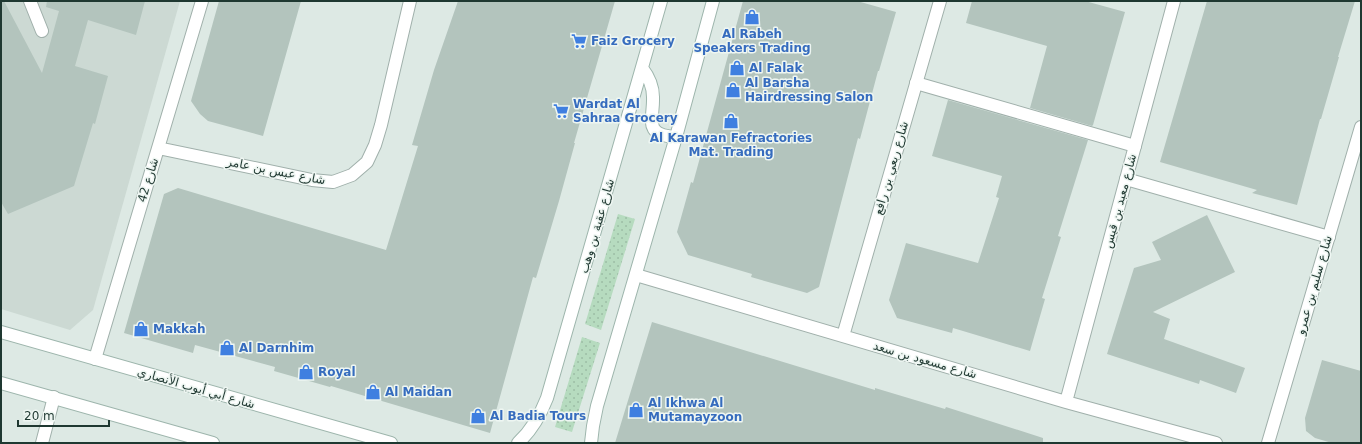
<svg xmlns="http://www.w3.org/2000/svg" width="1362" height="444" viewBox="0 0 1362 444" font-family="'DejaVu Sans','Noto Sans Arabic',sans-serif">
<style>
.built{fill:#ccd9d3}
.grass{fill:url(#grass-dots)}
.building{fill:#b3c4bd}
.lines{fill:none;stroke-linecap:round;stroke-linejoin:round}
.lane-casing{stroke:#a0b0ab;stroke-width:14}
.street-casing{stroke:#a0b0ab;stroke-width:14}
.secondary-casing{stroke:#9db5ac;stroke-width:14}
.lane{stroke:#fff;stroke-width:12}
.street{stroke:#fff;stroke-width:12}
.secondary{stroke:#fff;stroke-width:12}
.labels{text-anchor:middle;stroke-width:3;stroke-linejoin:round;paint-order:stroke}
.shop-label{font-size:12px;font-weight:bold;fill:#366cbe;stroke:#eef6f2;text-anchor:start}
.street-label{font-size:12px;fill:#1f3831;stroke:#eef6f2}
</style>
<defs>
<pattern id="grass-dots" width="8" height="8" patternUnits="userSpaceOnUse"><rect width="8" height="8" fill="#b6dbbf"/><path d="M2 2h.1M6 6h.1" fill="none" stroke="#9cbda5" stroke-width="1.8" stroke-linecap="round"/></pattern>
</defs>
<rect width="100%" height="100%" fill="#dde9e4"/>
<!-- built -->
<path class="built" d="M 1,1 L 180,1 L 93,310 L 70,330 L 1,309 Z"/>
<!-- grass -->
<path class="grass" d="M 618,214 L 635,219 L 601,330 L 585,324 Z
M 582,337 L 600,343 L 572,432 L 555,427 Z"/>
<!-- building -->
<path class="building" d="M 1,1 L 4,1 L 42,73 L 59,11 L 46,7 L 47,1 L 145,1 L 136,35 L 88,20 L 75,66 L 108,76 L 95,124 L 93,123 L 74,186 L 8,214 L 1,202 Z
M 219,1 L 301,1 L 263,136 L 208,121 L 200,114 L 191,101 Z
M 458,1 L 615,1 L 574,143 L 575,143 L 559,201 L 536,278 L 533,277 L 490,433 L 331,386 L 330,387 L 274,371 L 275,367 L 195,345 L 193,353 L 124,333 L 164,194 L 178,188 L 386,250 L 418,146 L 412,145 L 434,70 Z
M 743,1 L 857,1 L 896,12 L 879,71 L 878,71 L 860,139 L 858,138 L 819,287 L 807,293 L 751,277 L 752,274 L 688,255 L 677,232 L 691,182 L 693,183 Z
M 972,1 L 1085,1 L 1125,12 L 1093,125 L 1092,126 L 1030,108 L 1047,46 L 966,23 Z
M 1207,1 L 1355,1 L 1338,57 L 1339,57 L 1321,119 L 1320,119 L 1297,205 L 1252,193 L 1257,190 L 1160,162 Z
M 948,100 L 1088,140 L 1058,236 L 1061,237 L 1042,298 L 1045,299 L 1030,351 L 953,328 L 952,333 L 897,318 L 889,300 L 906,243 L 978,263 L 999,198 L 996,197 L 1002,176 L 932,156 Z
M 1207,215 L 1235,272 L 1153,312 L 1170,319 L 1164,339 L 1245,368 L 1236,393 L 1200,380 L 1199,384 L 1107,354 L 1134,268 L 1161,260 L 1152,242 Z
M 652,322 L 875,390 L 875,388 L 945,409 L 946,407 L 1043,438 L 1043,443 L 615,443 Z
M 1322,360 L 1361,371 L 1361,443 L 1332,443 L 1315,438 L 1306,431 L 1305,418 Z"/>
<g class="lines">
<defs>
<path id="lane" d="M 30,1 L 42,31
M 916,83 L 1135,146
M 1126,179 L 1329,237
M 42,443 L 54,397"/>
<path id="street" d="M 158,148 L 312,180 L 333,182 L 352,175 L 367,162 L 375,145 L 381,125 L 410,1
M 636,275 L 1066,402 L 1216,443
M 843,336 L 940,1
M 95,359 L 202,1
M 1066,402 L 1174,1
M 1268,443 L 1361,127"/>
<path id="secondary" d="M 642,68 C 649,77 653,85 653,97 C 654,119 642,135 676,137
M 1,332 L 391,443
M 1,383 L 213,443
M 518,443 C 532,430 540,416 547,398 L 661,1
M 591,443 L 593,426 L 597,406 L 676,137 L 713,1"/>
</defs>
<!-- lane casing -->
<use href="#lane" class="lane-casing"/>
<!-- street casing -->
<use href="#street" class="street-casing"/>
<!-- secondary casing -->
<use href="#secondary" class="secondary-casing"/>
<!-- lane -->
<use href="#lane" class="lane"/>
<!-- street -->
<use href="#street" class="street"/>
<!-- secondary -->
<use href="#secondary" class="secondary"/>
</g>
<!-- icons -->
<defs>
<symbol id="shop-bare" viewBox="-9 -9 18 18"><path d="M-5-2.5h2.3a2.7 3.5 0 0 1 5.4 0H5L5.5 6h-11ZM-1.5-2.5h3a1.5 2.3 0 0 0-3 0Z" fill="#3f7fe0" stroke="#eef6f2" stroke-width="2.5" paint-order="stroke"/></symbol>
<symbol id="supermarket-bare" viewBox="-9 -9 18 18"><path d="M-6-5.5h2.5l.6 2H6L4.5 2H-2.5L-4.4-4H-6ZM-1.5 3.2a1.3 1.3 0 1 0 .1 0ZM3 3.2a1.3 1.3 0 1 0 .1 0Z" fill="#3f7fe0" stroke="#eef6f2" stroke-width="2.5" paint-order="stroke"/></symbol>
</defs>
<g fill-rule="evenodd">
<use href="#shop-bare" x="741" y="6" width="22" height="22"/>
<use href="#supermarket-bare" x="568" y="30" width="22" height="22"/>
<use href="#shop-bare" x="726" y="57" width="22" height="22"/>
<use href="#shop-bare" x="722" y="79" width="22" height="22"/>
<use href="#supermarket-bare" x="550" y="100" width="22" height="22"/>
<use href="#shop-bare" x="720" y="110" width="22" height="22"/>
<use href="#shop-bare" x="130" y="318" width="22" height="22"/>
<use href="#shop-bare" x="216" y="337" width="22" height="22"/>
<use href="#shop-bare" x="295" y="361" width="22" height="22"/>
<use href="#shop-bare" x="362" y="381" width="22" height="22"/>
<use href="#shop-bare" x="625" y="399" width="22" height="22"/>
<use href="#shop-bare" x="467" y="405" width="22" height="22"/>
</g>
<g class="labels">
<!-- shop labels -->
<g class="shop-label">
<text x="752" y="38" text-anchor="middle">Al Rabeh<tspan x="752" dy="14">Speakers Trading</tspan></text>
<text x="591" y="45">Faiz Grocery</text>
<text x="749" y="72">Al Falak</text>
<text x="745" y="87">Al Barsha<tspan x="745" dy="14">Hairdressing Salon</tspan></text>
<text x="573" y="108">Wardat Al<tspan x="573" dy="14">Sahraa Grocery</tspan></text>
<text x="731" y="142" text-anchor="middle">Al Karawan Fefractories<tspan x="731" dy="14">Mat. Trading</tspan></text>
<text x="153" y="333">Makkah</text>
<text x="239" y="352">Al Darnhim</text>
<text x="318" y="376">Royal</text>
<text x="385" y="396">Al Maidan</text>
<text x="648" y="407">Al Ikhwa Al<tspan x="648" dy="14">Mutamayzoon</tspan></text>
<text x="490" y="420">Al Badia Tours</text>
</g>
<!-- street labels -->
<g class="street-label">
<text transform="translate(891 168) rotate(-74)" y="4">شارع ربعي بن رافع</text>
<text transform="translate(276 171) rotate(11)" y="4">شارع عبس بن عامر</text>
<text transform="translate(148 180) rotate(-73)" y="4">شارع 42</text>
<text transform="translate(1120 201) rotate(-75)" y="4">شارع معبد بن قيس</text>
<text transform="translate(597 226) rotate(-74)" y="4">شارع عقبة بن وهب</text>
<text transform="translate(1314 285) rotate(-74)" y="4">شارع سليم بن عمرو</text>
<text transform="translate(925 360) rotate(16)" y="4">شارع مسعود بن سعد</text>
<text transform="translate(196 388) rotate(16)" y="4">شارع أبي أيوب الأنصاري</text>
</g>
</g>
<!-- border -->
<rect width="1362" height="444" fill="none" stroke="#1f3831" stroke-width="4"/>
<!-- scale -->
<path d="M18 420v6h91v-6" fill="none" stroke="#1f3831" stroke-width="2"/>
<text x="24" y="420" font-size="12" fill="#1f3831" stroke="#eef6f2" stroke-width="3" paint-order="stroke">20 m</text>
</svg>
